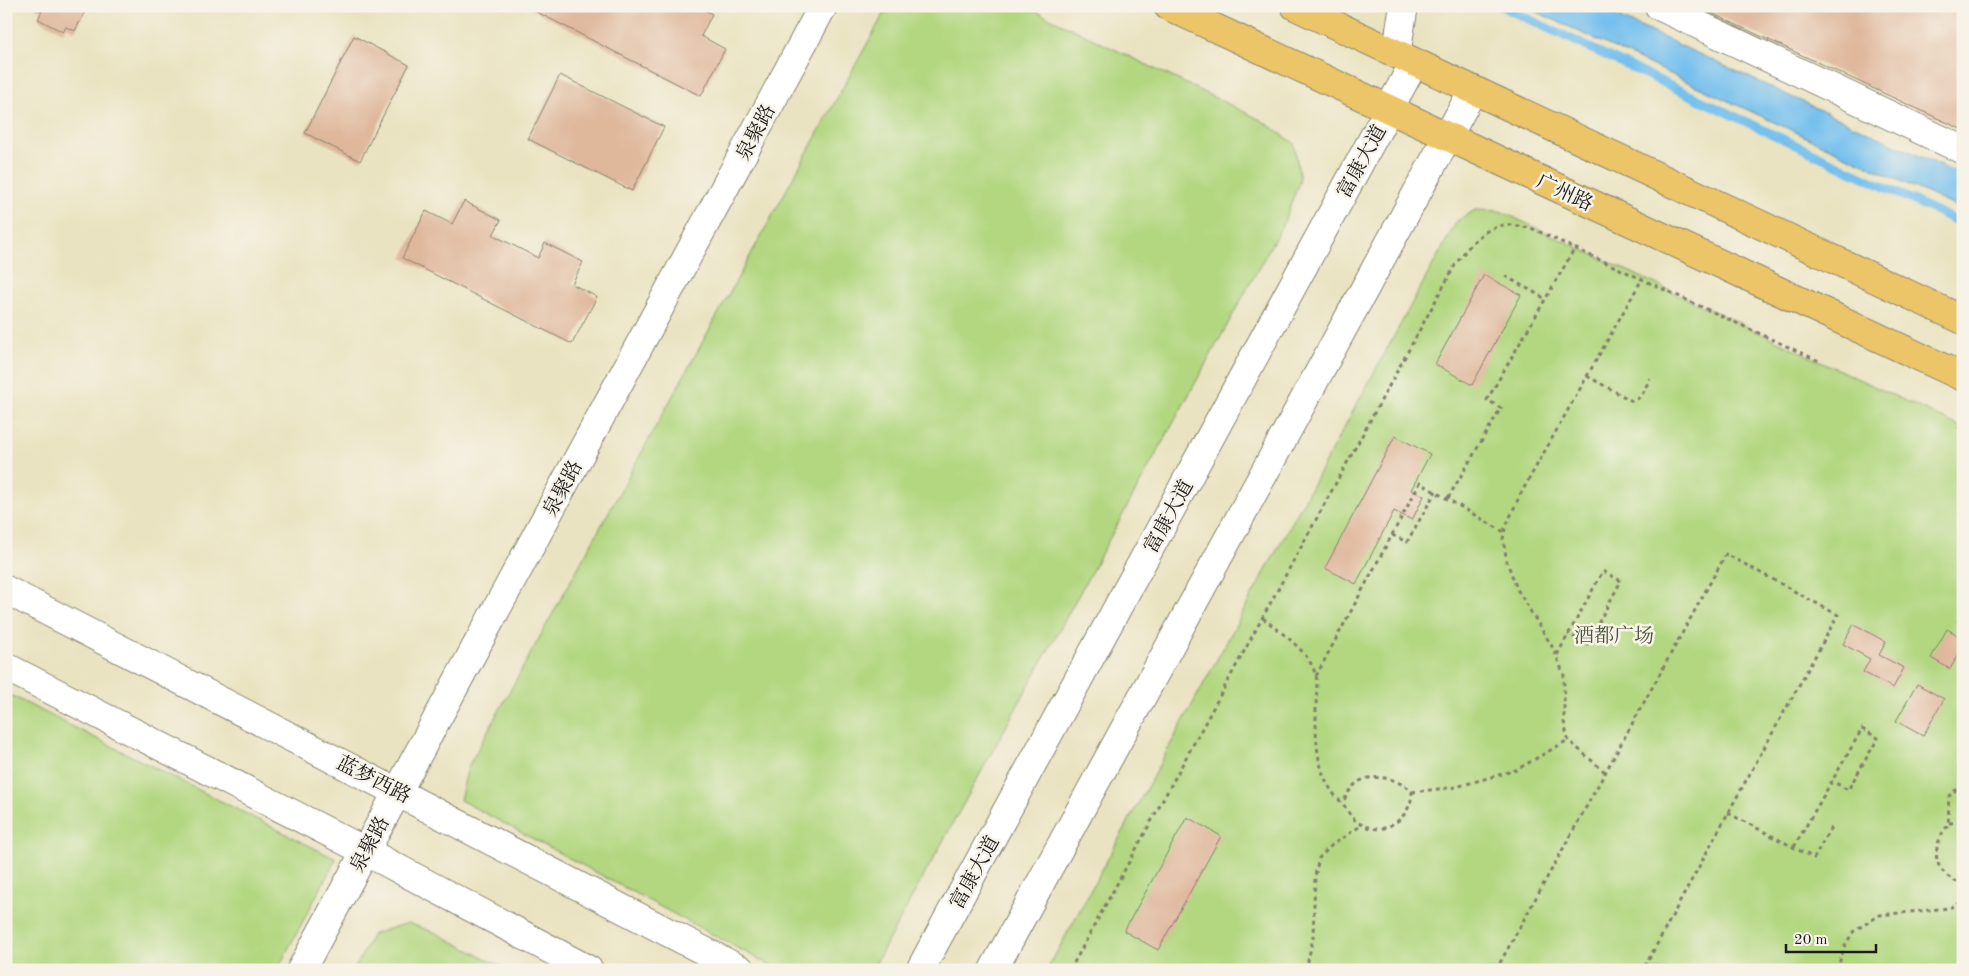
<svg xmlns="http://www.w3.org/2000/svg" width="1969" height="976" viewBox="0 0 1969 976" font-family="'Old Standard TT','Noto Serif SC',serif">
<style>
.green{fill:#b2d780;stroke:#677a4e}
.water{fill:#74c0ee;stroke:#486e85}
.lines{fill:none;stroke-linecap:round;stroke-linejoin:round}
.stream{stroke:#74c0ee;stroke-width:9}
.building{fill:#dfb79b}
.minor-casing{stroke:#83806e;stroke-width:30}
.major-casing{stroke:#83806e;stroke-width:30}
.path{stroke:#83806e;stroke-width:3;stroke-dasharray:4 4;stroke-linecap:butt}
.minor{stroke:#fff;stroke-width:28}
.major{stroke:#edc569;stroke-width:28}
.labels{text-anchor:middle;stroke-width:5;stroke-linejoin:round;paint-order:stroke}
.street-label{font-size:20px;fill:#1c1c1c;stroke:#f7f3e8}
.park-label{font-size:20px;fill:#49543a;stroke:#f7f3e8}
</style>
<rect width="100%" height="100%" fill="#f7f3e8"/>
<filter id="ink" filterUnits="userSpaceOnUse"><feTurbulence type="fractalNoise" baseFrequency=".02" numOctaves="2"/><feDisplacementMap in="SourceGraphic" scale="10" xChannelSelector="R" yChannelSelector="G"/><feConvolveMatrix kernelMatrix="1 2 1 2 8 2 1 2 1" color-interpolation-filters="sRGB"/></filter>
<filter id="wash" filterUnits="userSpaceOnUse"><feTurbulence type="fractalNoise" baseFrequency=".0096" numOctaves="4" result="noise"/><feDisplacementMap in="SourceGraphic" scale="20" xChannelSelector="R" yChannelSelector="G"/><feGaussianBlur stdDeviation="1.12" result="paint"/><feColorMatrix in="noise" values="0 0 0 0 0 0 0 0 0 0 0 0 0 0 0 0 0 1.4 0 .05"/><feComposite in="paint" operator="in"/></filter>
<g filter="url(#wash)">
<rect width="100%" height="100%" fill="#eae3c1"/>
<!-- green -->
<path class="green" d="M 888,6 L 1025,6 L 1261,120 L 1294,143 L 1300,180 L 1284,222 L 872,970 L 779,970 L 460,800 L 468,767 Z
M 1475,210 L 1500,211 L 1963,428 L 1963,970 L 1047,970 L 1457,221 Z
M 6,693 L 336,859 L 277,970 L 6,970 Z
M 408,923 L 436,933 L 508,970 L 354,970 L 373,934 Z"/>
<!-- water -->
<path class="water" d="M 1524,6 L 1595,6 L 1963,176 L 1963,210 Z"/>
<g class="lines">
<!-- stream -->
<path class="stream" d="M 1501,6 L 1963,224"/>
</g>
<g id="blocks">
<!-- building -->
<path class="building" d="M 33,6 L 88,6 L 75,31 L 66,27 L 63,32 L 38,19 L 42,11 Z
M 532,6 L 661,6 L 667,9 L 668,6 L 697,6 L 712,14 L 701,36 L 725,49 L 701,96 L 531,9 Z
M 1696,6 L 1963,6 L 1963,130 Z
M 354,36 L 409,65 L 360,161 L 305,133 Z
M 560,75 L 664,127 L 632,191 L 528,139 Z
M 464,201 L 501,220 L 493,235 L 538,258 L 545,243 L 583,262 L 572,284 L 597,297 L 572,344 L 402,258 L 426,211 L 452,224 Z
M 1484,275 L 1521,295 L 1472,385 L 1435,364 Z
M 1395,436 L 1430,454 L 1411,490 L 1424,496 L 1412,520 L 1394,511 L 1356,584 L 1325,568 Z
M 1854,624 L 1886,642 L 1879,655 L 1904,668 L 1893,688 L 1863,672 L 1870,659 L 1843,644 Z
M 1947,629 L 1963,638 L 1963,647 L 1950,669 L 1931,658 Z
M 1917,684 L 1944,699 L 1923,736 L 1896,721 Z
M 1187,817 L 1221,836 L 1158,950 L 1124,931 Z"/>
</g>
</g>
<g filter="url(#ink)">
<use href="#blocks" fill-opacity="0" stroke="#83806e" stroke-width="1"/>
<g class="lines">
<defs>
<path id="minor" d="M 1659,6 L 1963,150
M 1396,54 L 1404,6
M 6,590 L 741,970
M 6,667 L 365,851 L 589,970
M 301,970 L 823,6
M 920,970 L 1414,63
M 993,970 L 1473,90"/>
<path id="major" d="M 1168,6 L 1963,377
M 1295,6 L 1963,320"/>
</defs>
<!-- minor casing -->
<use href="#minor" class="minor-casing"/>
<!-- major casing -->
<use href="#major" class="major-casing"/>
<!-- path -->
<path class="path" d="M 1505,276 L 1546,299
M 1587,376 L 1632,401 C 1642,400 1646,386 1650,378
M 1958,427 L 1963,429
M 1448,498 L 1501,408 L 1487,400 L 1575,248
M 1392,535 L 1407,542 L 1436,491
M 1263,618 C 1282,634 1309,650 1316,676 C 1318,685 1316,697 1316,707 C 1316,737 1315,769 1334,794 C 1336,798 1340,800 1342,803 C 1347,809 1349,815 1356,821 C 1365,828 1380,832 1391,825 C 1404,819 1412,805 1412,792 C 1399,779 1376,773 1360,781 C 1351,786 1347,795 1342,803
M 1957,620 L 1963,624
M 1557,655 L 1603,571 L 1621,581 L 1587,644 L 1568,634
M 1316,676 L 1420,483 L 1504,532
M 1605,772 L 1568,740 L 1564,722 L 1564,675 L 1553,648 L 1517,589 L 1507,562 L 1503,539 L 1505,528 L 1520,495 L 1642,279
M 1963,784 L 1949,796 C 1948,803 1949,820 1948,824 C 1947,828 1943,831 1942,834 C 1930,857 1938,873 1959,883 L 1963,882
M 1412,792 L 1456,787 L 1516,770 L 1568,740
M 1728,813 L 1814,858 L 1831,827
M 1949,823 L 1963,822
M 1794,847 L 1862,729 L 1878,738 L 1848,790 L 1832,781
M 1070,970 L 1454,267 C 1467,248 1479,230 1503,225 C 1511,224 1522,227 1531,228 L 1821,362
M 1306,970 L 1313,938 L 1315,876 L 1319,858 L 1332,845 L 1362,825
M 1496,970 L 1726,554 L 1838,615 L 1728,813 L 1643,970
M 1757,970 L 1764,970
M 1837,970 L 1845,945 L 1854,931 L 1880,915 L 1949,908 L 1963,902"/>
<!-- minor -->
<use href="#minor" class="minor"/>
<!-- major -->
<use href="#major" class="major"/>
</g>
</g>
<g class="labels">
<!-- street labels -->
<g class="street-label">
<text transform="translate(755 132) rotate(-62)" y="7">泉聚路</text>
<text transform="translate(1361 161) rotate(-61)" y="7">富康大道</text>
<text transform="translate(1565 192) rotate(25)" y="7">广州路</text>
<text transform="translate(562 488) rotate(-62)" y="7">泉聚路</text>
<text transform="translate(1168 516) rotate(-61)" y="7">富康大道</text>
<text transform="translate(374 779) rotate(27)" y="7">蓝梦西路</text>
<text transform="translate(369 844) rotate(-62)" y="7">泉聚路</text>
<text transform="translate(974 872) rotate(-61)" y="7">富康大道</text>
</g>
<!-- park labels -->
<g class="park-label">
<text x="1614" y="642">酒都广场</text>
</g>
</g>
<!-- margin -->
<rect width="1969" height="976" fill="none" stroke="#f7f3e8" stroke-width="25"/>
<!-- scale -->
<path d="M1786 944v8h90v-8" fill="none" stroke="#1c1c1c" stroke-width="2.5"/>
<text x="1794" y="944" font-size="15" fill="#1c1c1c" stroke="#f7f3e8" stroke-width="4" paint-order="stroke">20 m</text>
</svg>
